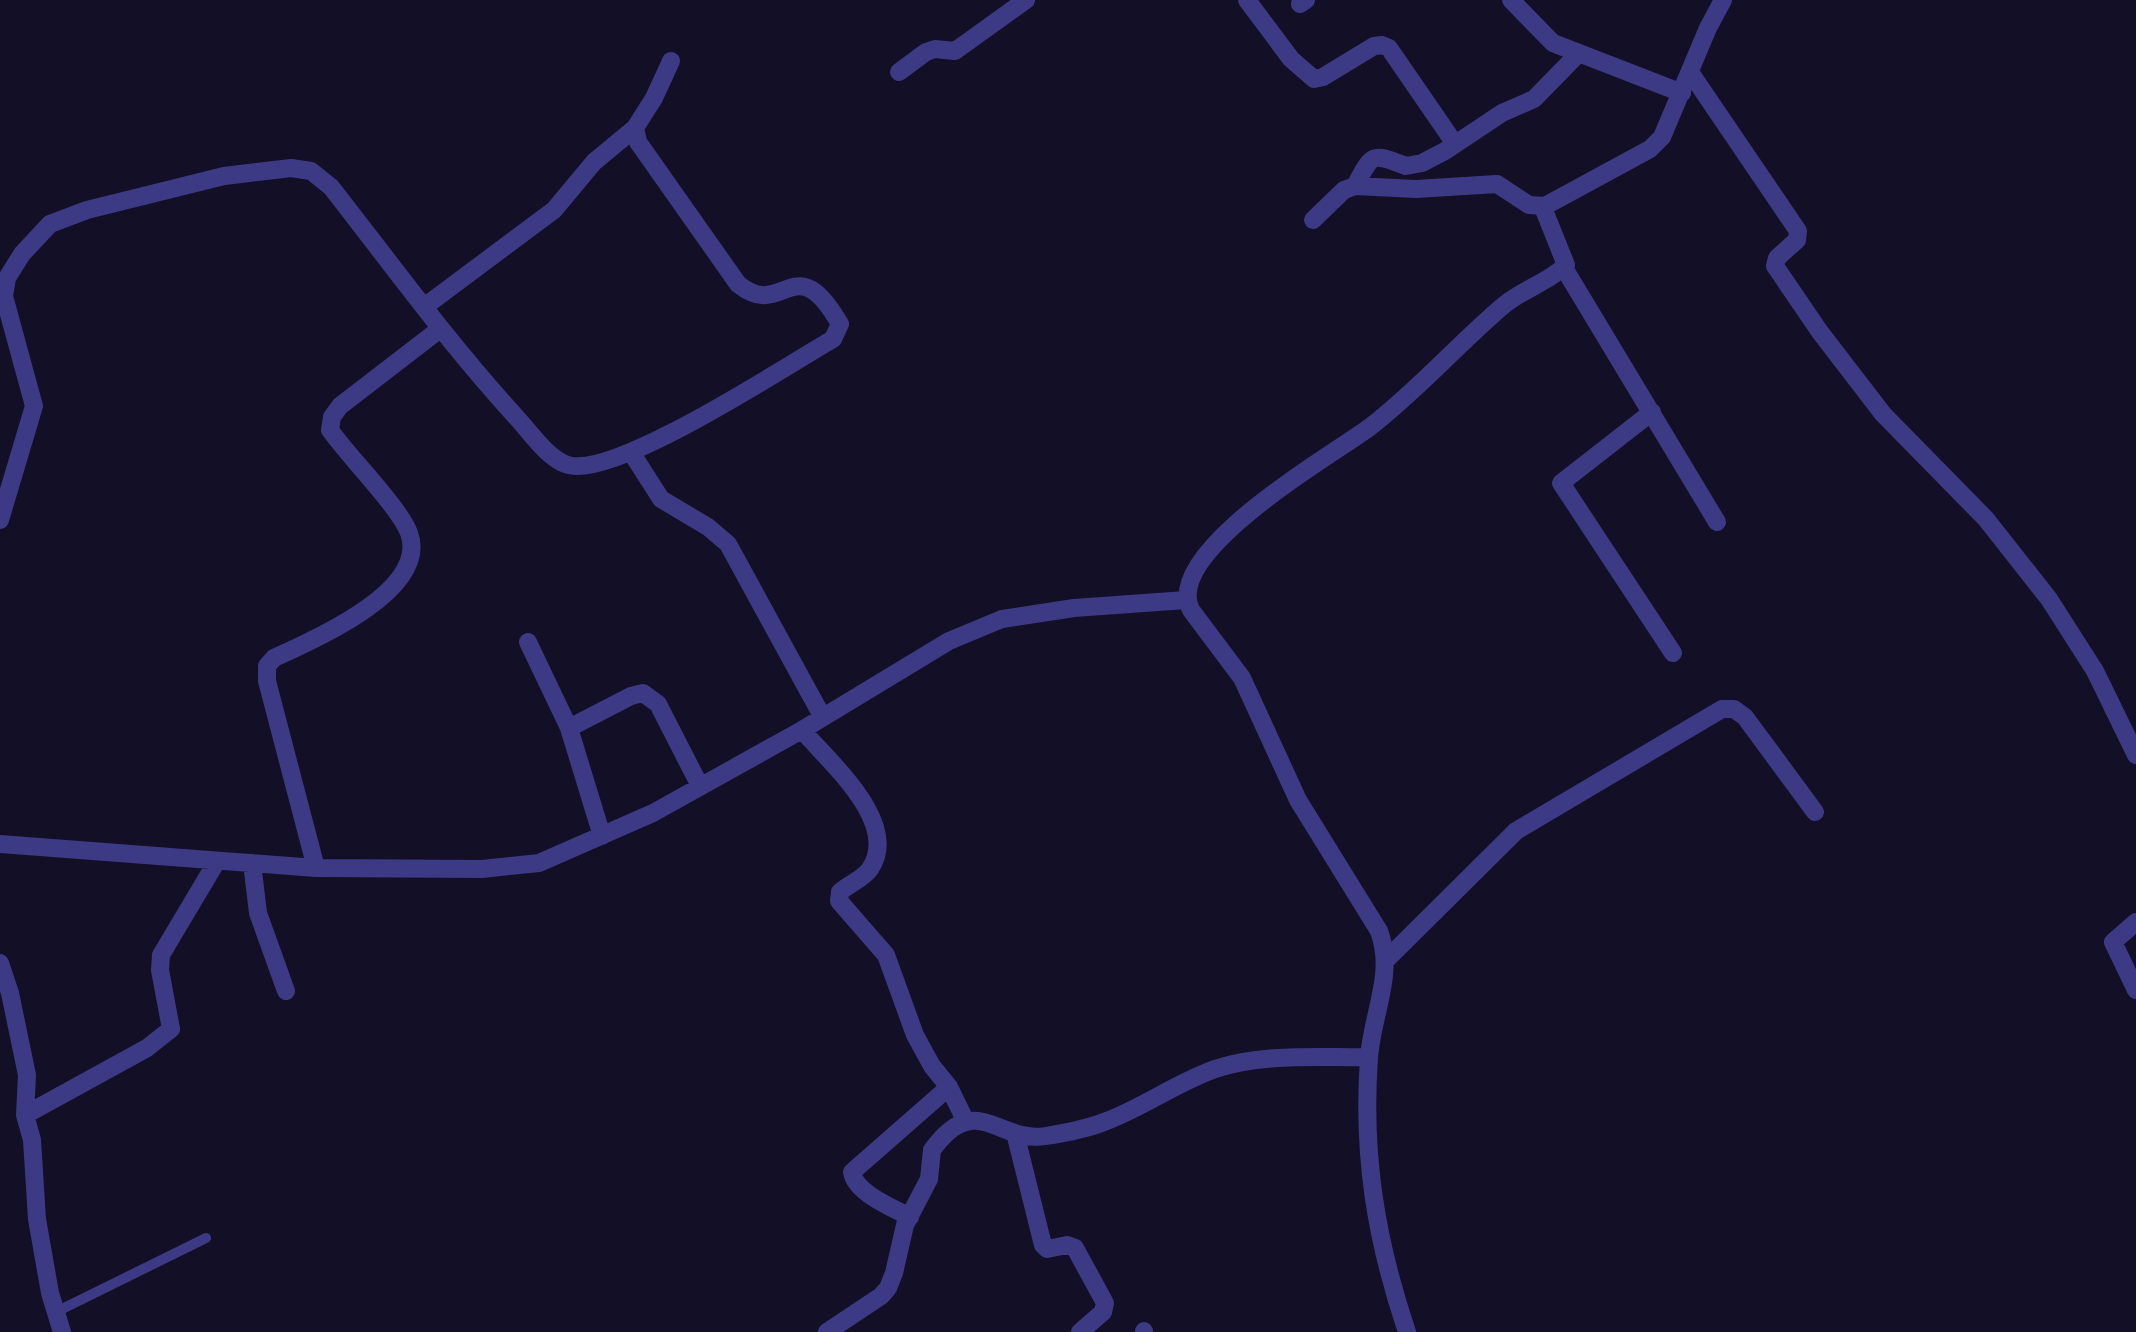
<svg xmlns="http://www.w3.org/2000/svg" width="2136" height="1332" viewBox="0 0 2136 1332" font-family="'Fira Sans',sans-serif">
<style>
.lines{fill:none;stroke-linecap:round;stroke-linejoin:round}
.service{stroke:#3d3a85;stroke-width:10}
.minor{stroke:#3d3a85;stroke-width:18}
.tertiary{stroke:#3d3a85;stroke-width:18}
</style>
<rect width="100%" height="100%" fill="#130f26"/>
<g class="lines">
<!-- service -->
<path class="service" d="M 56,1312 L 206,1238"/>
<!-- minor -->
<path class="minor" d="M 1247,0 L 1291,59 L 1314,79 L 1323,77 L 1374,46 L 1382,45 L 1389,48 L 1455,144
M 1300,4 L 1306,0
M 899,72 L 926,52 L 935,49 L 955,51 L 1026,0
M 1690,72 L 1798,231 L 1797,240 L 1777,258 L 1775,266 L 1820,332 L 1883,414 L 1986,519 L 2049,599 L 2095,671 L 2136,755
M 1355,186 C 1373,152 1372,153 1406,166 L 1422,163 L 1445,151 L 1502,113 L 1534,99 L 1578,54
M 1313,220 L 1344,190 L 1355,186 L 1416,189 L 1497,184 L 1529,205 L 1545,206
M 1564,268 L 1717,522
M 424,307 L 554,210 L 594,162 L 635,128
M 1652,412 L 1561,483 L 1673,653
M 631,452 L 661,499 L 708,527 L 728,544 L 822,716
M 0,520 L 34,406 L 4,296 L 7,278 L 22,254 L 50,224 L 87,210 L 224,176 L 291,168 L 311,171 L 331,187 C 392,265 450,345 517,418 C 530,432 548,459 568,465 C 615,479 786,366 833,339 L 840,324 C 794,244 784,322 738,284 L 638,142 L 635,128 L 654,98 L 671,61
M 528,642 L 569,728 L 602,836
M 569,728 L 631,696 L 643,693 L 658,704 L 700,786
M 802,730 C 830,763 901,823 870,869 C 863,879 849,884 840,892 L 839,901 L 886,955 L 915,1035 L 932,1066 L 949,1087 L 966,1122
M 0,844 L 316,868 L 482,869 L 539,863 L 653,813 L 802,730 L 949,641 L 1002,619 L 1074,608 L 1186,600
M 252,863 L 258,913 L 286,991
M 316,868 L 267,681 L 267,666 L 274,658 C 314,640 430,590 409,533 C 400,508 348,456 330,430 L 332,417 L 340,406 L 440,329
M 2136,922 L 2113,942 L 2136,990
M 1387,959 L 1516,831 L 1722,709 L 1734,709 L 1745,717 L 1815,812
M 0,963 L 10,993 L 27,1075 L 25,1115 L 32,1140 L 37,1219 L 50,1293 L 62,1332
M 25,1115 L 147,1048 L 171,1029 L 160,970 L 161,955 L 217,861
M 1015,1133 L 1043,1245 L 1047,1249 L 1067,1245 L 1075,1248 L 1105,1303 L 1103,1312 L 1080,1332
M 910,1217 C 893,1208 855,1193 852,1172 L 949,1087
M 1144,1331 L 1144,1332
M 827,1332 L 881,1296 L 888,1288 L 894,1273 L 905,1225 L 929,1179 L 932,1150 C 976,1089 999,1144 1046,1136 C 1065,1133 1086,1129 1104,1122 C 1142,1108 1176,1083 1215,1069 C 1262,1053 1320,1058 1369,1057
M 1407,1332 C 1376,1240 1362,1155 1369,1058 C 1372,1014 1395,974 1379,931 L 1298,800 L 1242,678 L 1191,610 C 1162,552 1331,456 1370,427 C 1418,390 1458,344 1504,305 C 1523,289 1549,282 1566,265 L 1544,210 L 1545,206 L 1650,149 L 1662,137 L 1708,28 L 1723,0"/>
<!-- tertiary -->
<path class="tertiary" d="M 1511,0 L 1553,43 L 1682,93"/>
</g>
</svg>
